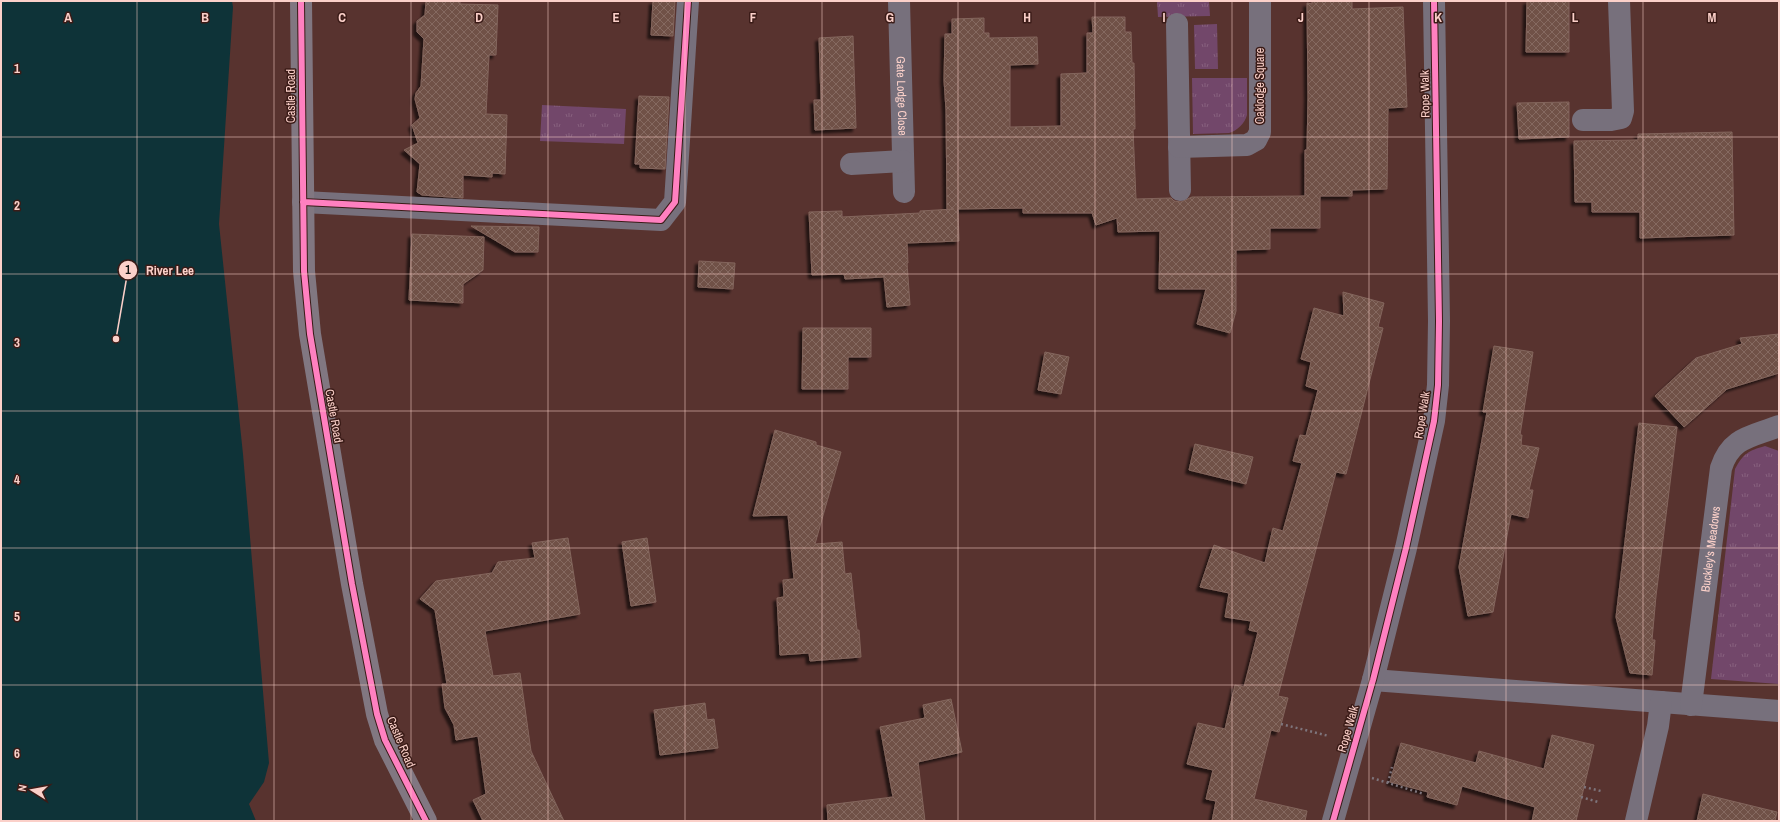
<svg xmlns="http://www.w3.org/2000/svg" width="1780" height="822" viewBox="0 0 1780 822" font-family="'Archivo Narrow',sans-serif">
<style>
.grass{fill:url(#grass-tufts)}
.water{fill:#0e3338}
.building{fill:url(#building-cross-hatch);stroke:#83655c;filter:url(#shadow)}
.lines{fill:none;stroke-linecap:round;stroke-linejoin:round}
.path{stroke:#7e757c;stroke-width:2.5;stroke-dasharray:2 3;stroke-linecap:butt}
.minor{stroke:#77707c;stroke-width:22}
.major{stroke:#817781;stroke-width:22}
.cycleway-casing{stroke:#3a1b17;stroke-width:8}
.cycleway{stroke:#ff80c0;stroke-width:6}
.grid{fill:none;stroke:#fbd0c9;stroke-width:1;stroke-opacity:0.55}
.labels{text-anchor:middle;stroke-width:3;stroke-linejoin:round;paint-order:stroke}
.street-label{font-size:12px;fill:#fbd0c9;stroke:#3a1b17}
.grid-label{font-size:13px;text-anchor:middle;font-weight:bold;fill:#fbd0c9;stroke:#3a1b17;stroke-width:3;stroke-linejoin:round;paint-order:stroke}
.leader{fill:none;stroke:#fbd0c9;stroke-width:1.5}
.callout-dot{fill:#fbd0c9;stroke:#3a1b17;stroke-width:1.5}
.mark-label{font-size:12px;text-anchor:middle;font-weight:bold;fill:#111}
.callout-label{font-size:13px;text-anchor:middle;font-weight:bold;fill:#fbd0c9;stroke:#3a1b17;stroke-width:3;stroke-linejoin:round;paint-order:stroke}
</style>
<defs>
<pattern id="grass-tufts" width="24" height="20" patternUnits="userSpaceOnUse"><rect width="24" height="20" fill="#72476a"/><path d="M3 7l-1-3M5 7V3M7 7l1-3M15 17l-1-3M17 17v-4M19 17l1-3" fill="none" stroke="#87607e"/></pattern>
<pattern id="building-cross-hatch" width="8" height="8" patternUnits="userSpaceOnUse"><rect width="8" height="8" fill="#705147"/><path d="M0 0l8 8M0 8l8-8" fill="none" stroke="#856960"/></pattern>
<filter id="shadow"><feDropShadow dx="-3.5" dy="3.5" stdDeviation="1" flood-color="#0009"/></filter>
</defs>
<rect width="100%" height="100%" fill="#58332f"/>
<!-- grass -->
<path class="grass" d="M 1157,1 L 1209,1 L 1210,16 L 1158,17 Z
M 1217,24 L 1218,69 L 1195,69 L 1194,25 Z
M 1192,78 L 1247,78 L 1247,115 C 1245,123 1237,131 1229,133 L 1193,134 Z
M 542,105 L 626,109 L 624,144 L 540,141 Z
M 1765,446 L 1779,451 L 1779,684 L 1711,679 L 1735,469 C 1744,453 1748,451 1765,446 Z"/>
<!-- water -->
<path class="water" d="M 1,1 L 232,1 L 233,7 L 219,224 L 243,454 L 269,763 L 264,782 L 249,804 L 256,821 L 1,821 Z"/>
<!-- building -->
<path class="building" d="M 426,1 L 460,1 L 460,4 L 498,5 L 496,55 L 489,55 L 486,114 L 507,115 L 505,174 L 492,173 L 492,177 L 463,175 L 463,198 L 422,195 L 417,192 L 420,164 L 404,150 L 418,143 L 412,125 L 420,118 L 415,99 L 416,93 L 421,86 L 424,39 L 417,32 L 417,21 L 425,15 Z
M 653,1 L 675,1 L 673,36 L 651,35 Z
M 1312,1 L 1352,1 L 1352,9 L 1403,7 L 1407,107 L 1388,108 L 1387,189 L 1352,190 L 1352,196 L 1320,196 L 1320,228 L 1270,228 L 1270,249 L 1236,250 L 1236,311 L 1230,333 L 1197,324 L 1206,289 L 1159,289 L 1160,231 L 1118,232 L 1117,218 L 1096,225 L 1092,213 L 1023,213 L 1023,208 L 958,209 L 959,241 L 907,243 L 908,263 L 907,263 L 910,305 L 887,307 L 884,277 L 845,279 L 844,274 L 812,275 L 809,212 L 842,211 L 842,217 L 920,213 L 920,211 L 954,209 L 947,210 L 946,110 L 944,80 L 945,34 L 952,34 L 952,19 L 984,18 L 984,33 L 989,33 L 989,38 L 1037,37 L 1038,64 L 1010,65 L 1010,127 L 1061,126 L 1061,74 L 1087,73 L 1087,33 L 1093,33 L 1092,17 L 1125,17 L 1125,32 L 1131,32 L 1132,63 L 1134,63 L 1135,129 L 1133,129 L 1136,199 L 1171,198 L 1174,201 L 1181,202 L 1192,197 L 1305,196 L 1305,150 L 1307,150 L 1308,97 L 1307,3 L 1312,4 Z
M 1527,1 L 1569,1 L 1569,52 L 1526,52 Z
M 853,36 L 856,128 L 815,130 L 814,100 L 821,100 L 819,38 Z
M 639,96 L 669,97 L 665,169 L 640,168 L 640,164 L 635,164 Z
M 1569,102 L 1569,137 L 1519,139 L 1517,103 Z
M 1732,132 L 1734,235 L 1640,238 L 1640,212 L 1592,212 L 1592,202 L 1575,202 L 1574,141 L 1638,140 L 1638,134 Z
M 471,226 L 539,227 L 538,252 L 515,252 Z
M 412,234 L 484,237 L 483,270 L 463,284 L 463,303 L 409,300 Z
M 699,261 L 735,263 L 733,289 L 698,287 Z
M 1343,292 L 1384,303 L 1378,327 L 1383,328 L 1346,474 L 1336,472 L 1278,696 L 1288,698 L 1279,732 L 1271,730 L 1254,799 L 1307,811 L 1305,821 L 1212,821 L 1216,801 L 1206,799 L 1213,770 L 1187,764 L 1198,723 L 1225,729 L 1235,685 L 1244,687 L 1258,632 L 1249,630 L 1251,621 L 1225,617 L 1229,593 L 1200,587 L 1214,545 L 1265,563 L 1273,528 L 1283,531 L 1302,463 L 1293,461 L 1300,435 L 1306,436 L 1318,390 L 1306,386 L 1311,362 L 1301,359 L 1314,308 L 1344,316 Z
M 803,328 L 871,328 L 871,357 L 848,357 L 848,389 L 802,389 Z
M 1779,334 L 1779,373 L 1727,389 L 1684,427 L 1655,396 L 1696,358 L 1742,344 L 1740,338 Z
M 1494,346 L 1533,352 L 1520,435 L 1522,435 L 1521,445 L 1539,448 L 1529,490 L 1533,490 L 1528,518 L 1511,514 L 1493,612 L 1468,616 L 1459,567 L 1487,412 L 1483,412 Z
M 1045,352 L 1069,357 L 1061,394 L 1038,390 Z
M 1639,423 L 1677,427 L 1656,596 L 1652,640 L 1655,640 L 1652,675 L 1630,673 L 1616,617 Z
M 775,430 L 816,442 L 816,445 L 841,452 L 815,544 L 842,542 L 845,574 L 851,573 L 857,630 L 859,630 L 861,657 L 810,661 L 809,653 L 780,655 L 777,598 L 784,597 L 783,580 L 794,579 L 788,515 L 753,516 Z
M 1195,444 L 1253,457 L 1246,484 L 1189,470 Z
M 568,538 L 580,614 L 485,631 L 493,676 L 520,673 L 531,751 L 564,821 L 483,821 L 473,800 L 486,794 L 478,736 L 456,740 L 454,725 L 445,708 L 442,684 L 447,684 L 435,610 L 420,599 L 436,581 L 492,573 L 498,562 L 535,558 L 532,543 Z
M 647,538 L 656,602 L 631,606 L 622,542 Z
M 951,699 L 962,752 L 918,762 L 925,821 L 828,821 L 827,805 L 893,797 L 880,727 L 925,718 L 923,705 Z
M 705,703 L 707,720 L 714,719 L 718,748 L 660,755 L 654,710 Z
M 1552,735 L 1594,745 L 1576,821 L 1532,821 L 1535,807 L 1462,786 L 1457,805 L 1427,797 L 1428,792 L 1390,782 L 1401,743 L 1476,763 L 1479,751 L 1544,769 Z
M 1703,794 L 1777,812 L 1775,821 L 1697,821 Z"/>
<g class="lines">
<!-- path -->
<path class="path" d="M 1281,724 L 1329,736
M 1372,778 L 1424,794
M 1388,783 L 1392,767
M 1584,787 L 1601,791
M 1581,797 L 1598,802"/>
<!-- minor -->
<g class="minor">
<path id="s1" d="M 899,1 L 904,192"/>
<path d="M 1177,24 L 1180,190"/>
<path d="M 1583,120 L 1611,120 L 1621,118 L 1623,111 L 1619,1"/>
<path d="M 1179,147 L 1247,145 L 1256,140 L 1260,132 L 1260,1"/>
<path d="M 851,164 L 903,161"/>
<path d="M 303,202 L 661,220 L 675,202 L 688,1"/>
<path d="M 1373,680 L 1779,711"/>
<path id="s2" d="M 1691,705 L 1721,468 C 1731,437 1751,437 1779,426"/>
<path d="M 1333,821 L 1373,680 L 1406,548 L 1434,421 L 1438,385 L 1439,321 L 1434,1"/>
<path d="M 1636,821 L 1658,726 L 1661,702"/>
</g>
<!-- major -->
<path class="major" d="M 301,1 L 304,271 L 310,334 L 352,584 L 377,714 L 385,740 L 426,821"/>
<defs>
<path id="cycleway" d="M 301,1 L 304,271 L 310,334 L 352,584 L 377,714 L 385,740 L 426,821
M 303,202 L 661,220 L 675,202 L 688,1
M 1333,821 L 1373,680 L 1406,548 L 1434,421 L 1438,385 L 1439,321 L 1434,1"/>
</defs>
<!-- cycleway casing -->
<use href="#cycleway" class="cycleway-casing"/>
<!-- cycleway -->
<use href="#cycleway" class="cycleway"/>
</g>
<!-- grid -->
<path class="grid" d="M 137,1 L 137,821M 274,1 L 274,821M 411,1 L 411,821M 548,1 L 548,821M 685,1 L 685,821M 822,1 L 822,821M 958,1 L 958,821M 1095,1 L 1095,821M 1232,1 L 1232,821M 1369,1 L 1369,821M 1506,1 L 1506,821M 1643,1 L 1643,821M 1,137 L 1779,137M 1,274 L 1779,274M 1,411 L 1779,411M 1,548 L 1779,548M 1,685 L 1779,685"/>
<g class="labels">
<!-- street labels -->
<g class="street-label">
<text transform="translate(1260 86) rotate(-90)" y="4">Oaklodge Square</text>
<text transform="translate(1425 94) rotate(-91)" y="4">Rope Walk</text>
<text transform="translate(291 96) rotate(-90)" y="4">Castle Road</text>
<text dy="4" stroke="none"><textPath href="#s1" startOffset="95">Gate Lodge Close</textPath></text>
<text transform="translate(1422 415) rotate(-81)" y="4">Rope Walk</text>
<text transform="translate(334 416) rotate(80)" y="4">Castle Road</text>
<text dy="4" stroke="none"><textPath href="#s2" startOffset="157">Buckley's Meadows</textPath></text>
<text transform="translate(1348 729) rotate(-74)" y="4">Rope Walk</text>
<text transform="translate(401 742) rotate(67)" y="4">Castle Road</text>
</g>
</g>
<g class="grid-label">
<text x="68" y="22">A</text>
<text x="205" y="22">B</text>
<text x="342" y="22">C</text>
<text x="479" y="22">D</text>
<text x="616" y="22">E</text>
<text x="753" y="22">F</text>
<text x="890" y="22">G</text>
<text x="1027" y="22">H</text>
<text x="1164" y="22">I</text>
<text x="1301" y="22">J</text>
<text x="1438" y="22">K</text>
<text x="1575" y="22">L</text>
<text x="1712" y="22">M</text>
<text x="17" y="73">1</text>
<text x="17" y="210">2</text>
<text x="17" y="347">3</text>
<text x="17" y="484">4</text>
<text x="17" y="621">5</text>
<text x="17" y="758">6</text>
</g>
<!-- callouts -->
<path class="leader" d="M116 339L128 270"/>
<g class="callout-dot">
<circle cx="116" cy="339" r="4"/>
<circle cx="128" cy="270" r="10"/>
</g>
<g class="mark-label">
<text x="128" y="274">1</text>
</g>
<g class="callout-label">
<text x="170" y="275">River Lee</text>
</g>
<!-- border -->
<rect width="1780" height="822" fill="none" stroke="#fbd0c9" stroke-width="4"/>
<!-- north arrow -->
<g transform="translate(32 790) rotate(281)" stroke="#3a1b17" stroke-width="3" paint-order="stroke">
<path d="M0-3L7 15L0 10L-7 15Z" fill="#fbd0c9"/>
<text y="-6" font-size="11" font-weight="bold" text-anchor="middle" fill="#fbd0c9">N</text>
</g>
</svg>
